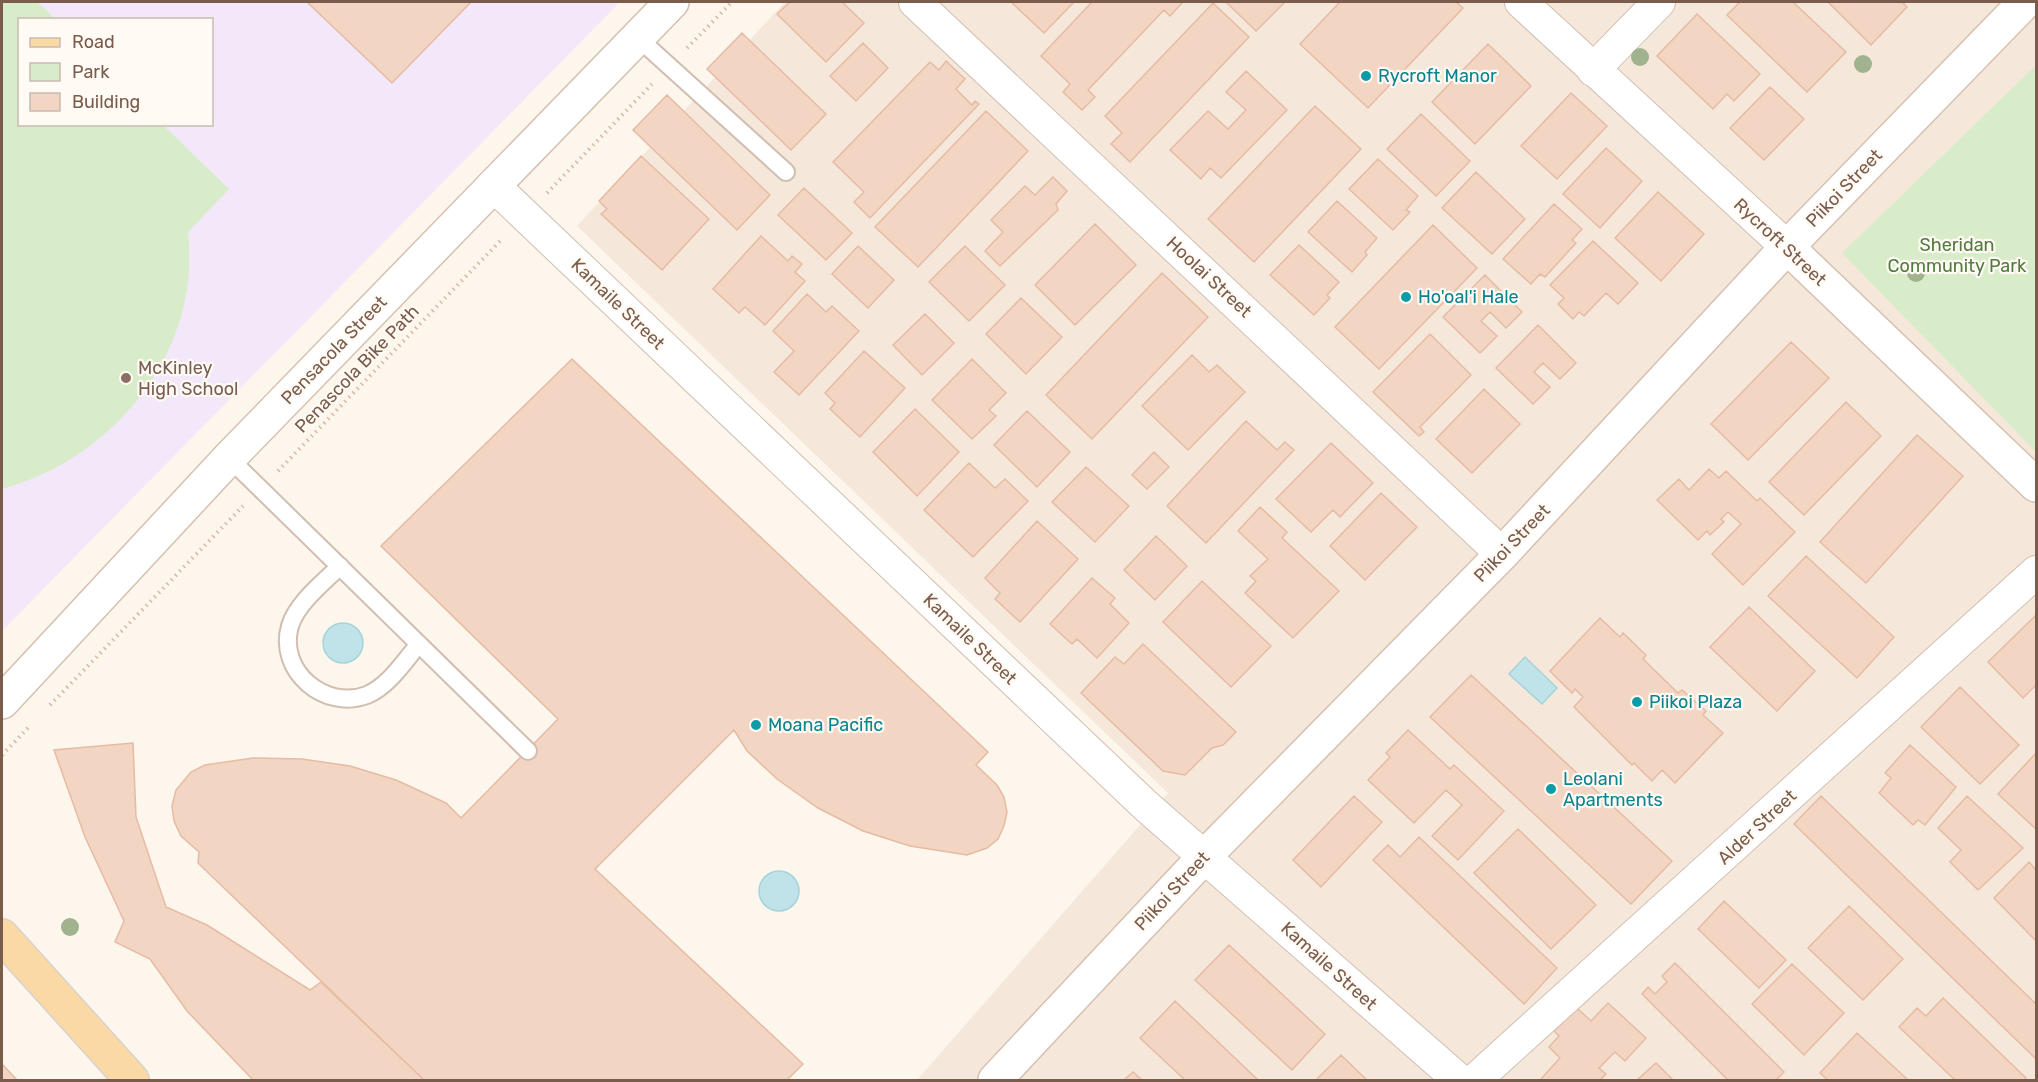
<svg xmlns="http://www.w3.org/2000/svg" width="2038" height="1082" viewBox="0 0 2038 1082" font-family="Rubik,sans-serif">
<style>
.residential{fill:#f5e8da}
.education{fill:#f3e8fa;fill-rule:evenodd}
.green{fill:#d8ecc9}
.water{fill:#bfe3e8;stroke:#a5d3da;stroke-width:1.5}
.building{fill:#f3d5c3;stroke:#e6bba3;stroke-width:1.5}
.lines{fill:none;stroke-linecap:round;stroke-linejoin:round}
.lane-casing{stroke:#d1beb0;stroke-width:20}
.street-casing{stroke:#d1beb0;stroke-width:34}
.secondary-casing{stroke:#d6c0b0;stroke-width:36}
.primary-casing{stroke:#dad1cd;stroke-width:36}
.path{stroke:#d9b8a5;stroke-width:4;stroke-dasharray:1.5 4.5;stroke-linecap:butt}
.lane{stroke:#fff;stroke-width:16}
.street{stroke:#fff;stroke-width:32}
.secondary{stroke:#fff;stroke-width:33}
.primary{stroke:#fbd9a5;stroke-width:33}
.tree{fill:#a0b28e}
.culture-dot{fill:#0f9aa8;stroke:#fffaf3;stroke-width:2}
.education-dot{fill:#8d6e63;stroke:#fffaf3;stroke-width:2}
.labels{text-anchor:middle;stroke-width:4.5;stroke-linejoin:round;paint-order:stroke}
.culture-label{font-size:18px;fill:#0d838f;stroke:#fffaf3;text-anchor:start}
.street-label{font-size:18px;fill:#7a5c4d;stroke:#fffaf3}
.park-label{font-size:18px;fill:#537a41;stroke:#fffaf3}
.education-label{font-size:18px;fill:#785e54;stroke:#fffaf3;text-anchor:start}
</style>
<rect width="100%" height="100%" fill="#fdf6ec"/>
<!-- residential -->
<path class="residential" d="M 785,2 L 2036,2 L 2036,1080 L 917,1080 L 1168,793 L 577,226 Z"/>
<!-- education -->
<path class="education" d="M 2,2 L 620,2 L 2,631 ZM 20,20 L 212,20 L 212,124 L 20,124 Z"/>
<!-- green -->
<path class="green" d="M 2,2 L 37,2 L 56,19 L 20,20 L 20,124 L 163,125 L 229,189 L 188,232 C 202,352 113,459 2,489 Z
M 2036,65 L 2036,452 L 1842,253 Z"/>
<!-- water -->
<path class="water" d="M323 643a20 20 0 1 1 40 0a20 20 0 1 1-40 0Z
M 1525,657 L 1557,688 L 1542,704 L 1509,674 Z
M759 891a20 20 0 1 1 40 0a20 20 0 1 1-40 0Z"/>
<!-- building -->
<path class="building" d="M 307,2 L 471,2 L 392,83 Z
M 790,2 L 842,2 L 864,23 L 826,62 L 777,14 Z
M 1011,2 L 1074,2 L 1044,33 Z
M 1092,2 L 1183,2 L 1170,16 L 1164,10 L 1088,90 L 1095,97 L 1082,110 L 1063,92 L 1070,84 L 1041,56 Z
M 1229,2 L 1285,2 L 1256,31 L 1227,3 Z
M 1340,2 L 1456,2 L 1463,8 L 1368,108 L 1300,44 Z
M 1740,2 L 1793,2 L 1846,52 L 1807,92 L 1727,15 Z
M 1828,2 L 1902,2 L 1907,7 L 1871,45 Z
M 1213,3 L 1249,37 L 1130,162 L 1111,144 L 1122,133 L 1105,116 Z
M 1697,14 L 1760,74 L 1734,101 L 1727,94 L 1713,109 L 1657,56 Z
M 742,33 L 826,114 L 791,150 L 707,69 Z
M 863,43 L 888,68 L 856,101 L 830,76 Z
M 1488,44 L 1531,86 L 1475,144 L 1432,102 Z
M 946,61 L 965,79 L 956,89 L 972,105 L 975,101 L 979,104 L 870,218 L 854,202 L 864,192 L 833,162 L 930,62 L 939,70 Z
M 1246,71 L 1287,110 L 1221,178 L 1210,168 L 1201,179 L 1170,150 L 1208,111 L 1228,129 L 1246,110 L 1226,92 Z
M 1770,87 L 1804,119 L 1764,160 L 1730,128 Z
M 1571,93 L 1607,126 L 1557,179 L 1521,146 Z
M 667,95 L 770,195 L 737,230 L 633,130 Z
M 1315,106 L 1361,149 L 1254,262 L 1208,219 Z
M 986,111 L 1028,151 L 918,267 L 875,227 Z
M 1421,114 L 1470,161 L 1436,196 L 1387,149 Z
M 1606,148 L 1642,181 L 1600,228 L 1563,194 Z
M 641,156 L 709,219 L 662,270 L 601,214 L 607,209 L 599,201 Z
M 1378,159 L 1418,196 L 1406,210 L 1410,212 L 1393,230 L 1349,189 Z
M 1476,172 L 1525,219 L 1492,254 L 1442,208 Z
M 1053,177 L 1067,191 L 1056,204 L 1058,210 L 1000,266 L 985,251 L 1003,232 L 991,220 L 1025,186 L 1035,195 Z
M 804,188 L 852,233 L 826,260 L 778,215 Z
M 1658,192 L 1704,234 L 1661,281 L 1615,238 Z
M 1337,201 L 1377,238 L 1365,252 L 1367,255 L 1352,272 L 1308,232 Z
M 1554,204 L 1582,229 L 1572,240 L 1576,243 L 1545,277 L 1540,274 L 1531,284 L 1503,259 Z
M 1095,224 L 1136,265 L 1075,325 L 1035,285 Z
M 1433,225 L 1477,268 L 1379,369 L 1335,327 Z
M 761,236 L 788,261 L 792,256 L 802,264 L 795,272 L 805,281 L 765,325 L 745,307 L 739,313 L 713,289 Z
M 1593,241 L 1638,283 L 1618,304 L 1606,293 L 1584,316 L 1579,312 L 1573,319 L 1558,304 L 1564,298 L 1550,285 Z
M 1299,245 L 1339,282 L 1327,295 L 1330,298 L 1314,315 L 1270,275 Z
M 858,246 L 894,280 L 868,308 L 832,274 Z
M 965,246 L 1005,285 L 969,321 L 929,282 Z
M 1162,273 L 1208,317 L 1092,439 L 1046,395 Z
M 1485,275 L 1522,312 L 1506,328 L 1490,312 L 1481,321 L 1497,336 L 1480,353 L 1443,317 Z
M 807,294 L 826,312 L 832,306 L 859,331 L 799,395 L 774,372 L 794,351 L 773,331 Z
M 1021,298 L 1062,337 L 1026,374 L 986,334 Z
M 925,314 L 954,343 L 922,375 L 893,345 Z
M 1538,325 L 1576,363 L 1560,379 L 1543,363 L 1534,372 L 1550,387 L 1533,404 L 1496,368 Z
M 1430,334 L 1471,375 L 1420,427 L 1424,432 L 1419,436 L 1373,392 Z
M 1791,342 L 1829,378 L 1748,460 L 1711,424 Z
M 864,351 L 905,388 L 860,437 L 830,409 L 835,403 L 825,393 Z
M 1192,355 L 1209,372 L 1217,365 L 1245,392 L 1188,450 L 1142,406 Z
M 572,359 L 988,752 L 976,765 L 997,785 L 1004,797 L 1007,812 L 1004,826 L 998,839 L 987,848 L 967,855 L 910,846 L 863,831 L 818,808 L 777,779 L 747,751 L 734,730 L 595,869 L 803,1064 L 787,1080 L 424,1080 L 198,863 L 199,852 L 181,836 L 174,821 L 172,806 L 176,790 L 191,772 L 205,765 L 253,758 L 302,759 L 350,766 L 396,780 L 446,803 L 461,818 L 558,719 L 381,546 Z
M 972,359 L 1006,393 L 989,410 L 996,416 L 972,439 L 932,400 Z
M 1484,389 L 1520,424 L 1472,473 L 1436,439 Z
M 1846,402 L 1881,436 L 1804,515 L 1769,482 Z
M 915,409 L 959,452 L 917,496 L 873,452 Z
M 1027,411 L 1070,452 L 1037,487 L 994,445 Z
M 1246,421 L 1277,450 L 1285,442 L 1294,450 L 1206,543 L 1167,506 Z
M 1917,435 L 1963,476 L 1866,583 L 1820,542 Z
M 1331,443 L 1373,483 L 1340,517 L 1333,510 L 1311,532 L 1276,499 Z
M 1154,452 L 1169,467 L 1147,489 L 1132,475 Z
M 969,463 L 995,488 L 1005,479 L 1028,501 L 973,557 L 924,510 Z
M 1086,467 L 1129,506 L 1095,542 L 1052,502 Z
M 1709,469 L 1719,478 L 1726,471 L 1757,501 L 1760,498 L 1795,532 L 1743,585 L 1712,554 L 1741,524 L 1728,512 L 1721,519 L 1724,522 L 1710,535 L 1707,531 L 1698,540 L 1657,500 L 1679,479 L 1689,490 Z
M 1381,493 L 1417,527 L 1365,580 L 1330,546 Z
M 1260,507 L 1287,532 L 1282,538 L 1339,591 L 1293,638 L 1245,593 L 1256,581 L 1250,576 L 1268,559 L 1238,531 Z
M 1037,521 L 1078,559 L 1020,622 L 995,599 L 1000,593 L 985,578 Z
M 1156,536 L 1187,566 L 1155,600 L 1124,570 Z
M 1806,556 L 1894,637 L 1857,678 L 1768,596 Z
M 1092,578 L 1115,598 L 1110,604 L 1129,623 L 1097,658 L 1077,639 L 1072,644 L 1050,624 Z
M 1202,581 L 1271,646 L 1231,687 L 1163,622 Z
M 1749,607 L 1815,671 L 1777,711 L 1710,647 Z
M 2036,615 L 2036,685 L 2023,698 L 1988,662 Z
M 1600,618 L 1620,637 L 1623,633 L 1646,655 L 1643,659 L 1678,693 L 1682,690 L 1706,711 L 1703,715 L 1723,733 L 1675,783 L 1662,770 L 1652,781 L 1634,763 L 1632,765 L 1574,707 L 1583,697 L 1575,689 L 1572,693 L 1550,671 Z
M 1143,644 L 1236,732 L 1223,745 L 1212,748 L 1185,775 L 1163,771 L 1081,693 L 1115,657 L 1124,664 Z
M 1471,675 L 1672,861 L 1631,904 L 1430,717 Z
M 1960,687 L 2019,745 L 1980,784 L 1921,727 Z
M 1408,730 L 1450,769 L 1454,765 L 1504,811 L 1458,860 L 1432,836 L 1462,805 L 1446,790 L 1414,823 L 1368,780 L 1390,757 L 1386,753 Z
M 133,743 L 136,817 L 166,907 L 207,925 L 310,990 L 321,982 L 424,1080 L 253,1080 L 187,1011 L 150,959 L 115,942 L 124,921 L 85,837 L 54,750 Z
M 1910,745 L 1956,787 L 1925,825 L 1918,820 L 1913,825 L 1879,793 L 1891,778 L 1885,773 Z
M 2036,753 L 2036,829 L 1998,794 Z
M 1354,796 L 1382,822 L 1321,887 L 1293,860 Z
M 1821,796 L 2036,1004 L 2036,1059 L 1794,824 Z
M 1967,796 L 2023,848 L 1978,890 L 1950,862 L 1961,850 L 1938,828 Z
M 1518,829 L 1596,905 L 1551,949 L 1474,873 Z
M 1419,837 L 1557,968 L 1524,1004 L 1373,860 L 1388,845 L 1400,857 Z
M 2029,862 L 2036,870 L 2036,941 L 1994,898 Z
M 1724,901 L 1786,960 L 1759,988 L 1698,929 Z
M 1849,906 L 1903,959 L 1863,1000 L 1808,948 Z
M 1229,945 L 1325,1034 L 1292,1070 L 1195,980 Z
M 1675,963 L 1784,1072 L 1776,1080 L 1728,1080 L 1642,994 L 1648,987 L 1655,994 L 1667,982 L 1662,976 Z
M 1792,964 L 1844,1013 L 1804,1055 L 1752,1004 Z
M 1943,998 L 2026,1078 L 2024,1080 L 1955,1080 L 1899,1027 L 1917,1008 L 1926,1016 Z
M 1175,1001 L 1258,1080 L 1185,1080 L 1140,1038 Z
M 1608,1003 L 1646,1038 L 1625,1061 L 1615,1052 L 1599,1068 L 1606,1074 L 1600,1080 L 1543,1080 L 1541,1079 L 1560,1058 L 1549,1047 L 1559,1036 L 1554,1031 L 1577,1008 L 1591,1021 Z
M 1857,1033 L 1908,1080 L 1828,1080 L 1820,1073 Z
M 1341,1055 L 1367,1080 L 1316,1080 Z
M 1656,1063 L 1673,1080 L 1637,1080 Z
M 2,1064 L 17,1080 L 2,1080 Z
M 1133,1072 L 1142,1080 L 1124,1080 Z"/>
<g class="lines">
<defs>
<path id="lane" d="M 637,37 L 786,172
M 229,458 L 528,751
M 340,566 C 323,583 297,603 290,626 C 277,671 325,711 367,695 C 389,686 405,660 419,644"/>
<path id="street" d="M 915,2 L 1502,554
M 1521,2 L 1787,247
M 1593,70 L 1659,2
M 493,185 L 1145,805 L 1459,1080
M 1475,1080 L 2036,572"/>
<path id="secondary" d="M 1787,247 L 2036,485
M 2,702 L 229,458 L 672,2
M 995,1080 L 1205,856 L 1502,554 L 1787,247 L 2025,2"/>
<path id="primary" d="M 2,936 L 132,1080"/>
</defs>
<!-- lane casing -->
<use href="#lane" class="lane-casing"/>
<!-- street casing -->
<use href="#street" class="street-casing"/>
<!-- secondary casing -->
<use href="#secondary" class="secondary-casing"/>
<!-- primary casing -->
<use href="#primary" class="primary-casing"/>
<!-- path -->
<path class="path" d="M 687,48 L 732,2
M 547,193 L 652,84
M 278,471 L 502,239
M 50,705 L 243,506
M 2,755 L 28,728"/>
<!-- lane -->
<use href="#lane" class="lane"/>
<!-- street -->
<use href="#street" class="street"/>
<!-- secondary -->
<use href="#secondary" class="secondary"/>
<!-- primary -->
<use href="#primary" class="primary"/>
</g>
<!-- trees -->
<g class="tree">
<circle cx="1640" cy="57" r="9"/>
<circle cx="1863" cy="64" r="9"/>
<circle cx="1916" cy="273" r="9"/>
<circle cx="70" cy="927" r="9"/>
</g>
<!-- markers -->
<g class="culture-dot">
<circle cx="1366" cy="76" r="6"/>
<circle cx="1406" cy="297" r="6"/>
<circle cx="1637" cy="702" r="6"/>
<circle cx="756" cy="725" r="6"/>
<circle cx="1551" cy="789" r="6"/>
</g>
<circle class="education-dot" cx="126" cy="378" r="6"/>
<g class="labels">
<!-- culture labels -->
<g class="culture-label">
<text x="1378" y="82">Rycroft Manor</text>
<text x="1418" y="303">Ho'oal'i Hale</text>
<text x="1649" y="708">Piikoi Plaza</text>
<text x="768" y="731">Moana Pacific</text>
<text x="1563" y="785">Leolani<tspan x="1563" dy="21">Apartments</tspan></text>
</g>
<!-- street labels -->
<g class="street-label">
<text transform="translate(1844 188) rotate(-46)" y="6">Piikoi Street</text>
<text transform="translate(1780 242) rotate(43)" y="6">Rycroft Street</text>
<text transform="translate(1209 277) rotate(43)" y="6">Hoolai Street</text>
<text transform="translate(618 304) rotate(44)" y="6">Kamaile Street</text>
<text transform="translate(334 350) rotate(-46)" y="6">Pensacola Street</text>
<text transform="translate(357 369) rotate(-46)" y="6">Penascola Bike Path</text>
<text transform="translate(1512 543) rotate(-46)" y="6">Piikoi Street</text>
<text transform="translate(970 639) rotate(44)" y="6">Kamaile Street</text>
<text transform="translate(1757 827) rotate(-43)" y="6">Alder Street</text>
<text transform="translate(1172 891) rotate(-47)" y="6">Piikoi Street</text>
<text transform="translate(1329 966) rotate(42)" y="6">Kamaile Street</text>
</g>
<!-- park labels -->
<g class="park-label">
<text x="1957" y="251">Sheridan<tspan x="1957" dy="21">Community Park</tspan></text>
</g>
<!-- education labels -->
<g class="education-label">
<text x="138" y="374">McKinley<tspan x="138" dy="21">High School</tspan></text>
</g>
</g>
<!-- border -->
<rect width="2038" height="1082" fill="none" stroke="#7a5c4d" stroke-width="6"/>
<!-- legend -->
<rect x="18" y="18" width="195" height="108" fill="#fffaf3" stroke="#cabbb1" stroke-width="1.5"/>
<rect x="30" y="38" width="30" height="9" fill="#fbd9a5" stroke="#cabbb1" stroke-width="1.5"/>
<text x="72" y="48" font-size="18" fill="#7a5c4d">Road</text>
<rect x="30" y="63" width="30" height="18" fill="#d8ecc9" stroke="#cabbb1" stroke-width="1.5"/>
<text x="72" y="78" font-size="18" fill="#7a5c4d">Park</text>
<rect x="30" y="93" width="30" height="18" fill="#f3d5c3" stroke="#cabbb1" stroke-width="1.5"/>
<text x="72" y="108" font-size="18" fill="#7a5c4d">Building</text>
</svg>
